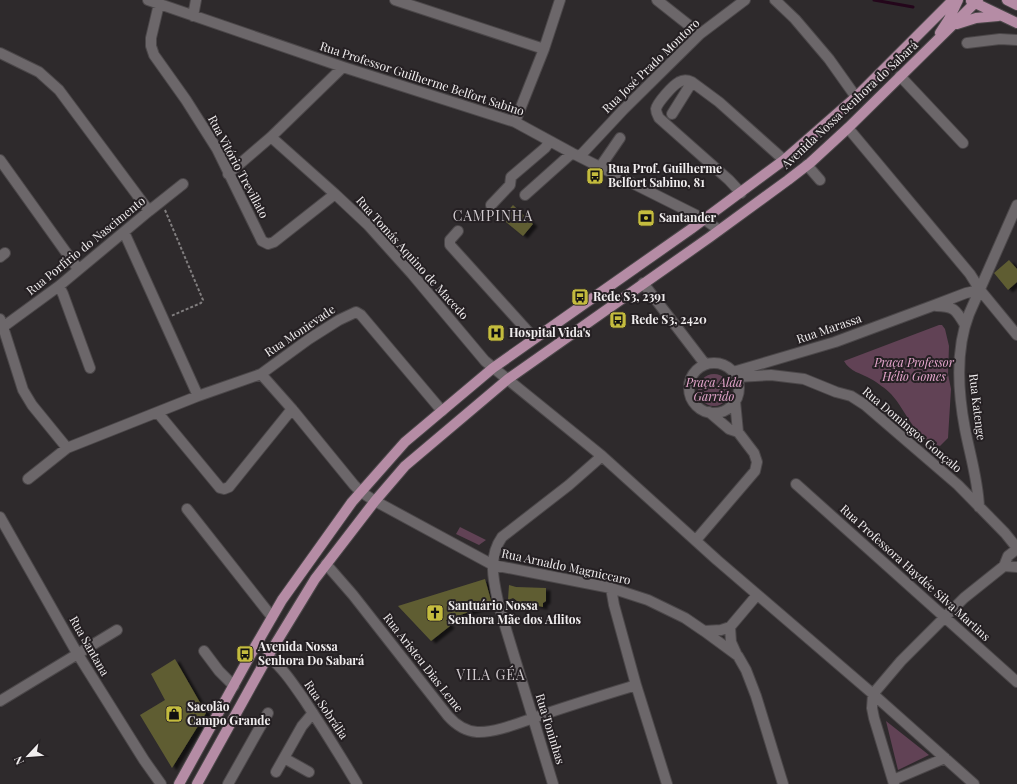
<svg xmlns="http://www.w3.org/2000/svg" width="1017" height="784" viewBox="0 0 1017 784" font-family="'Playfair Display',serif">
<style>
.green{fill:#614255}
.lines{fill:none;stroke-linecap:round;stroke-linejoin:round}
.stream{stroke:#24061b;stroke-width:3}
.building{fill:#5f5d33;filter:url(#shadow)}
.minor-casing{stroke:#4b4749;stroke-width:12}
.major-casing{stroke:#4b4749;stroke-width:12}
.path{stroke:#817e7f;stroke-width:2;stroke-dasharray:3 2;stroke-linecap:butt}
.minor{stroke:#6c676a;stroke-width:10}
.major{stroke:#b58ca5;stroke-width:10}
.labels{text-anchor:middle;stroke-width:4;stroke-linejoin:round;paint-order:stroke}
.street-label{font-size:12px;fill:#f0edee;stroke:#252023}
.poi-label{font-size:12px;font-weight:bold;fill:#f0edee;stroke:#252023;text-anchor:start}
.park-label{font-size:12px;font-style:italic;fill:#e8a8cf;stroke:#252023}
.quarter-label{font-size:14px;letter-spacing:1px;fill:#d0cace;stroke:#252023}
</style>
<defs>
<filter id="shadow"><feDropShadow dx="4.5" dy="2.5" stdDeviation="1" flood-color="#0009"/></filter>
</defs>
<rect width="100%" height="100%" fill="#2e2a2c"/>
<!-- green -->
<path class="green" d="M 939,325 L 942,325 L 945,329 L 949,346 L 948,374 L 951,389 L 948,438 L 940,446 C 916,441 906,410 891,394 C 886,389 878,383 871,379 C 861,373 850,372 844,361 Z
M698 390a16 16 0 1 1 32 0a16 16 0 1 1-32 0Z
M 460,527 L 486,540 L 479,545 L 456,534 Z
M 886,721 L 929,755 L 898,770 Z"/>
<g class="lines">
<!-- stream -->
<path class="stream" d="M 874,0 L 913,7"/>
</g>
<!-- building -->
<path class="building" d="M 513,205 L 533,224 L 523,236 L 501,218 Z
M 1009,260 L 1017,269 L 1017,282 L 1008,290 L 994,273 Z
M 485,579 L 492,604 L 446,620 L 450,626 L 431,641 L 398,606 Z
M 509,585 L 516,587 L 546,588 L 546,601 L 543,603 L 543,607 L 517,601 L 513,598 L 508,600 Z
M 175,659 L 206,713 L 172,768 L 140,715 L 165,700 L 151,674 Z"/>
<g class="lines">
<defs>
<path id="minor" d="M 148,0 L 343,67 L 515,122 L 572,153 L 704,219 L 719,230
M 395,0 L 544,49
M 657,0 L 700,34
M 775,0 L 795,19 L 829,59 L 856,97
M 159,4 L 151,38 L 151,46 L 154,55 L 186,100 L 217,149 L 262,241 L 268,244 L 274,242 L 335,194
M 193,16 L 196,0
M 967,43 L 1000,39 L 1017,40
M 0,53 L 39,72 L 59,90 L 149,211
M 900,76 L 963,143
M 672,114 L 692,82
M 515,122 L 544,49 L 560,0
M 848,128 L 970,274 L 980,290 L 1017,335
M 271,137 L 335,194 L 368,225 L 412,274 L 485,361 L 602,456 L 717,560 L 873,694 L 974,784
M 580,156 L 623,110 L 700,34 L 745,0
M 0,160 L 78,269
M 807,165 L 820,180
M 600,167 L 620,138
M 228,174 L 271,137 L 343,67
M 741,193 L 729,180 L 659,118 C 658,116 656,113 656,109 C 657,103 673,85 679,82 C 684,79 688,80 692,82 L 719,102 L 784,160
M 525,195 L 572,153
M 491,205 L 510,185 L 511,177 L 545,148 L 550,141
M 458,231 L 450,240 L 450,245 L 534,338
M 124,232 L 198,396
M 0,257 L 5,253
M 643,283 L 705,364
M 59,286 L 63,294 L 90,368
M 936,306 C 954,306 956,310 965,325
M 0,319 L 3,327 L 23,390 L 32,405 L 67,448
M 3,327 L 59,286 L 149,211 L 183,184
M689 388a25 25 0 1 1 50 0a25 25 0 1 1-50 0Z
M 733,372 L 835,342 L 932,306 L 966,293 L 980,290
M 261,374 L 292,409 L 354,485 L 361,492 L 375,501 L 493,565 L 611,588 L 648,600 L 685,618 L 704,631 L 738,656 L 746,670 L 756,696 L 783,784
M 737,377 L 771,375 L 804,379 L 836,392 L 851,396 L 865,405 L 958,485 L 1005,533 L 1017,548
M 735,401 L 738,432
M 158,413 L 220,488 L 224,489 L 229,487 L 292,409
M 28,479 L 67,448 L 198,396 L 261,374 L 309,339 L 339,320 L 356,312 L 361,315 L 442,411
M 796,484 L 1017,682
M 979,507 C 978,480 970,455 965,429 C 958,392 955,350 969,314 L 1017,205
M 187,509 L 272,617
M 0,517 L 77,653 L 144,760 L 161,784
M 696,540 L 755,471 L 757,462 L 754,453 L 738,432 L 729,429 L 709,412
M 326,564 L 353,595 L 448,716 C 456,725 465,731 477,732 C 496,733 521,722 539,716 C 571,705 604,695 636,685
M 1004,566 L 1017,567
M 611,588 L 614,605 L 636,685 L 667,784
M 730,627 L 731,642 L 736,653
M 704,631 L 721,630 L 730,627 L 757,595
M 204,651 L 219,671 L 234,686
M 268,656 C 283,668 294,685 305,701 C 323,728 340,755 357,784
M 0,701 L 117,630
M 284,758 L 309,772
M 276,772 L 302,726 L 313,713
M 893,780 L 945,758
M 228,784 L 268,713
M 553,784 L 499,606 C 494,583 487,558 502,537 L 569,485 L 602,456
M 894,784 L 874,718 L 872,708 L 873,694 L 901,661 L 964,598 L 1004,566 L 1008,556 L 1017,549"/>
<path id="major" d="M 1007,0 L 1017,5
M 971,1 L 1017,23
M 957,24 L 976,18 L 998,16
M 940,33 L 949,19 L 958,0
M 179,784 L 256,645 L 282,600 L 352,502 L 405,442 L 493,368 L 691,229 L 784,160 L 856,97 L 953,0
M 197,784 L 268,656 L 315,579 L 375,501 L 405,466 L 508,379 L 710,237 L 788,180 L 810,163 L 848,128 L 978,0"/>
</defs>
<!-- minor casing -->
<use href="#minor" class="minor-casing"/>
<!-- major casing -->
<use href="#major" class="major-casing"/>
<!-- path -->
<path class="path" d="M 165,210 L 203,300 L 201,303 L 171,316"/>
<!-- minor -->
<use href="#minor" class="minor"/>
<!-- major -->
<use href="#major" class="major"/>
</g>
<!-- icons -->
<defs>
<symbol id="bus-square" viewBox="-11 -11 22 22"><rect x="-9" y="-9" width="18" height="18" rx="4" fill="#c4bc3e" stroke="#252023"/><path d="M-5-6H5V4H4V6H2V4H-2V6H-4V4H-5ZM-3.5-4V0h7V-4ZM-3.5 1.2v1.5H-2V1.2ZM2 1.2v1.5H3.5V1.2Z" fill="#111"/></symbol>
<symbol id="bank-square" viewBox="-11 -11 22 22"><rect x="-9" y="-9" width="18" height="18" rx="4" fill="#c4bc3e" stroke="#252023"/><path d="M-6-4H6V4H-6ZM0-2.3a2.3 2.3 0 1 0 0 4.6a2.3 2.3 0 1 0 0-4.6Z" fill="#111"/></symbol>
<symbol id="hospital-square" viewBox="-11 -11 22 22"><rect x="-9" y="-9" width="18" height="18" rx="4" fill="#c4bc3e" stroke="#252023"/><path d="M-5-5h3v3.5h4V-5h3V5h-3V1.5h-4V5h-3Z" fill="#111"/></symbol>
<symbol id="church-square" viewBox="-11 -11 22 22"><rect x="-9" y="-9" width="18" height="18" rx="4" fill="#c4bc3e" stroke="#252023"/><path d="M-1.2-6h2.4v3.5h3.3v2.4h-3.3V6h-2.4V-.1h-3.3v-2.4h3.3Z" fill="#111"/></symbol>
<symbol id="shop-square" viewBox="-11 -11 22 22"><rect x="-9" y="-9" width="18" height="18" rx="4" fill="#c4bc3e" stroke="#252023"/><path d="M-5-2.5h2.3a2.7 3.5 0 0 1 5.4 0H5L5.5 6h-11ZM-1.5-2.5h3a1.5 2.3 0 0 0-3 0Z" fill="#111"/></symbol>
</defs>
<g fill-rule="evenodd">
<use href="#bus-square" x="585" y="166" width="20" height="20"/>
<use href="#bank-square" x="636" y="208" width="20" height="20"/>
<use href="#bus-square" x="570" y="287" width="20" height="20"/>
<use href="#bus-square" x="608" y="310" width="20" height="20"/>
<use href="#hospital-square" x="486" y="323" width="20" height="20"/>
<use href="#church-square" x="425" y="603" width="20" height="20"/>
<use href="#bus-square" x="235" y="644" width="20" height="20"/>
<use href="#shop-square" x="164" y="704" width="20" height="20"/>
</g>
<g class="labels">
<!-- street labels -->
<g class="street-label">
<text transform="translate(651 66) rotate(-44)" y="4">Rua José Prado Montoro</text>
<text transform="translate(422 79) rotate(18)" y="4">Rua Professor Guilherme Belfort Sabino</text>
<text transform="translate(850 105) rotate(-43)" y="4">Avenida Nossa Senhora do Sabará</text>
<text transform="translate(238 167) rotate(62)" y="4">Rua Vitório Trevillato</text>
<text transform="translate(86 246) rotate(-39)" y="4">Rua Porfírio do Nascimento</text>
<text transform="translate(412 258) rotate(48)" y="4">Rua Tomás Aquino de Macedo</text>
<text transform="translate(829 329) rotate(-19)" y="4">Rua Marassa</text>
<text transform="translate(300 331) rotate(-34)" y="4">Rua Monievade</text>
<text transform="translate(977 407) rotate(83)" y="4">Rua Katenge</text>
<text transform="translate(912 430) rotate(40)" y="4">Rua Domingos Gonçalo</text>
<text transform="translate(566 567) rotate(12)" y="4">Rua Arnaldo Magniccaro</text>
<text transform="translate(915 573) rotate(42)" y="4">Rua Professora Haydée Silva Martins</text>
<text transform="translate(89 646) rotate(60)" y="4">Rua Santana</text>
<text transform="translate(423 663) rotate(52)" y="4">Rua Aristeu Dias Leme</text>
<text transform="translate(326 710) rotate(56)" y="4">Rua Sobrália</text>
<text transform="translate(550 729) rotate(73)" y="4">Rua Toninhas</text>
</g>
<!-- poi labels -->
<g class="poi-label">
<text x="608" y="173">Rua Prof. Guilherme<tspan x="608" dy="14">Belfort Sabino, 81</tspan></text>
<text x="659" y="222">Santander</text>
<text x="593" y="301">Rede S3, 2391</text>
<text x="631" y="324">Rede S3, 2420</text>
<text x="509" y="337">Hospital Vida's</text>
<text x="448" y="610">Santuário Nossa<tspan x="448" dy="14">Senhora Mãe dos Aflitos</tspan></text>
<text x="258" y="651">Avenida Nossa<tspan x="258" dy="14">Senhora Do Sabará</tspan></text>
<text x="187" y="711">Sacolão<tspan x="187" dy="14">Campo Grande</tspan></text>
</g>
<!-- park labels -->
<g class="park-label">
<text x="914" y="367">Praça Professor<tspan x="914" dy="14">Hélio Gomes</tspan></text>
<text x="714" y="387">Praça Alda<tspan x="714" dy="14">Garrido</tspan></text>
</g>
<!-- quarter labels -->
<g class="quarter-label">
<text x="493" y="221">CAMPINHA</text>
<text x="491" y="680">VILA GÉA</text>
</g>
</g>
<!-- north arrow -->
<g transform="translate(28 756) rotate(244)" stroke="#252023" stroke-width="3" paint-order="stroke">
<path d="M0-3L7 15L0 10L-7 15Z" fill="#f0edee"/>
<text y="-6" font-size="11" font-weight="bold" text-anchor="middle" fill="#f0edee">N</text>
</g>
</svg>
